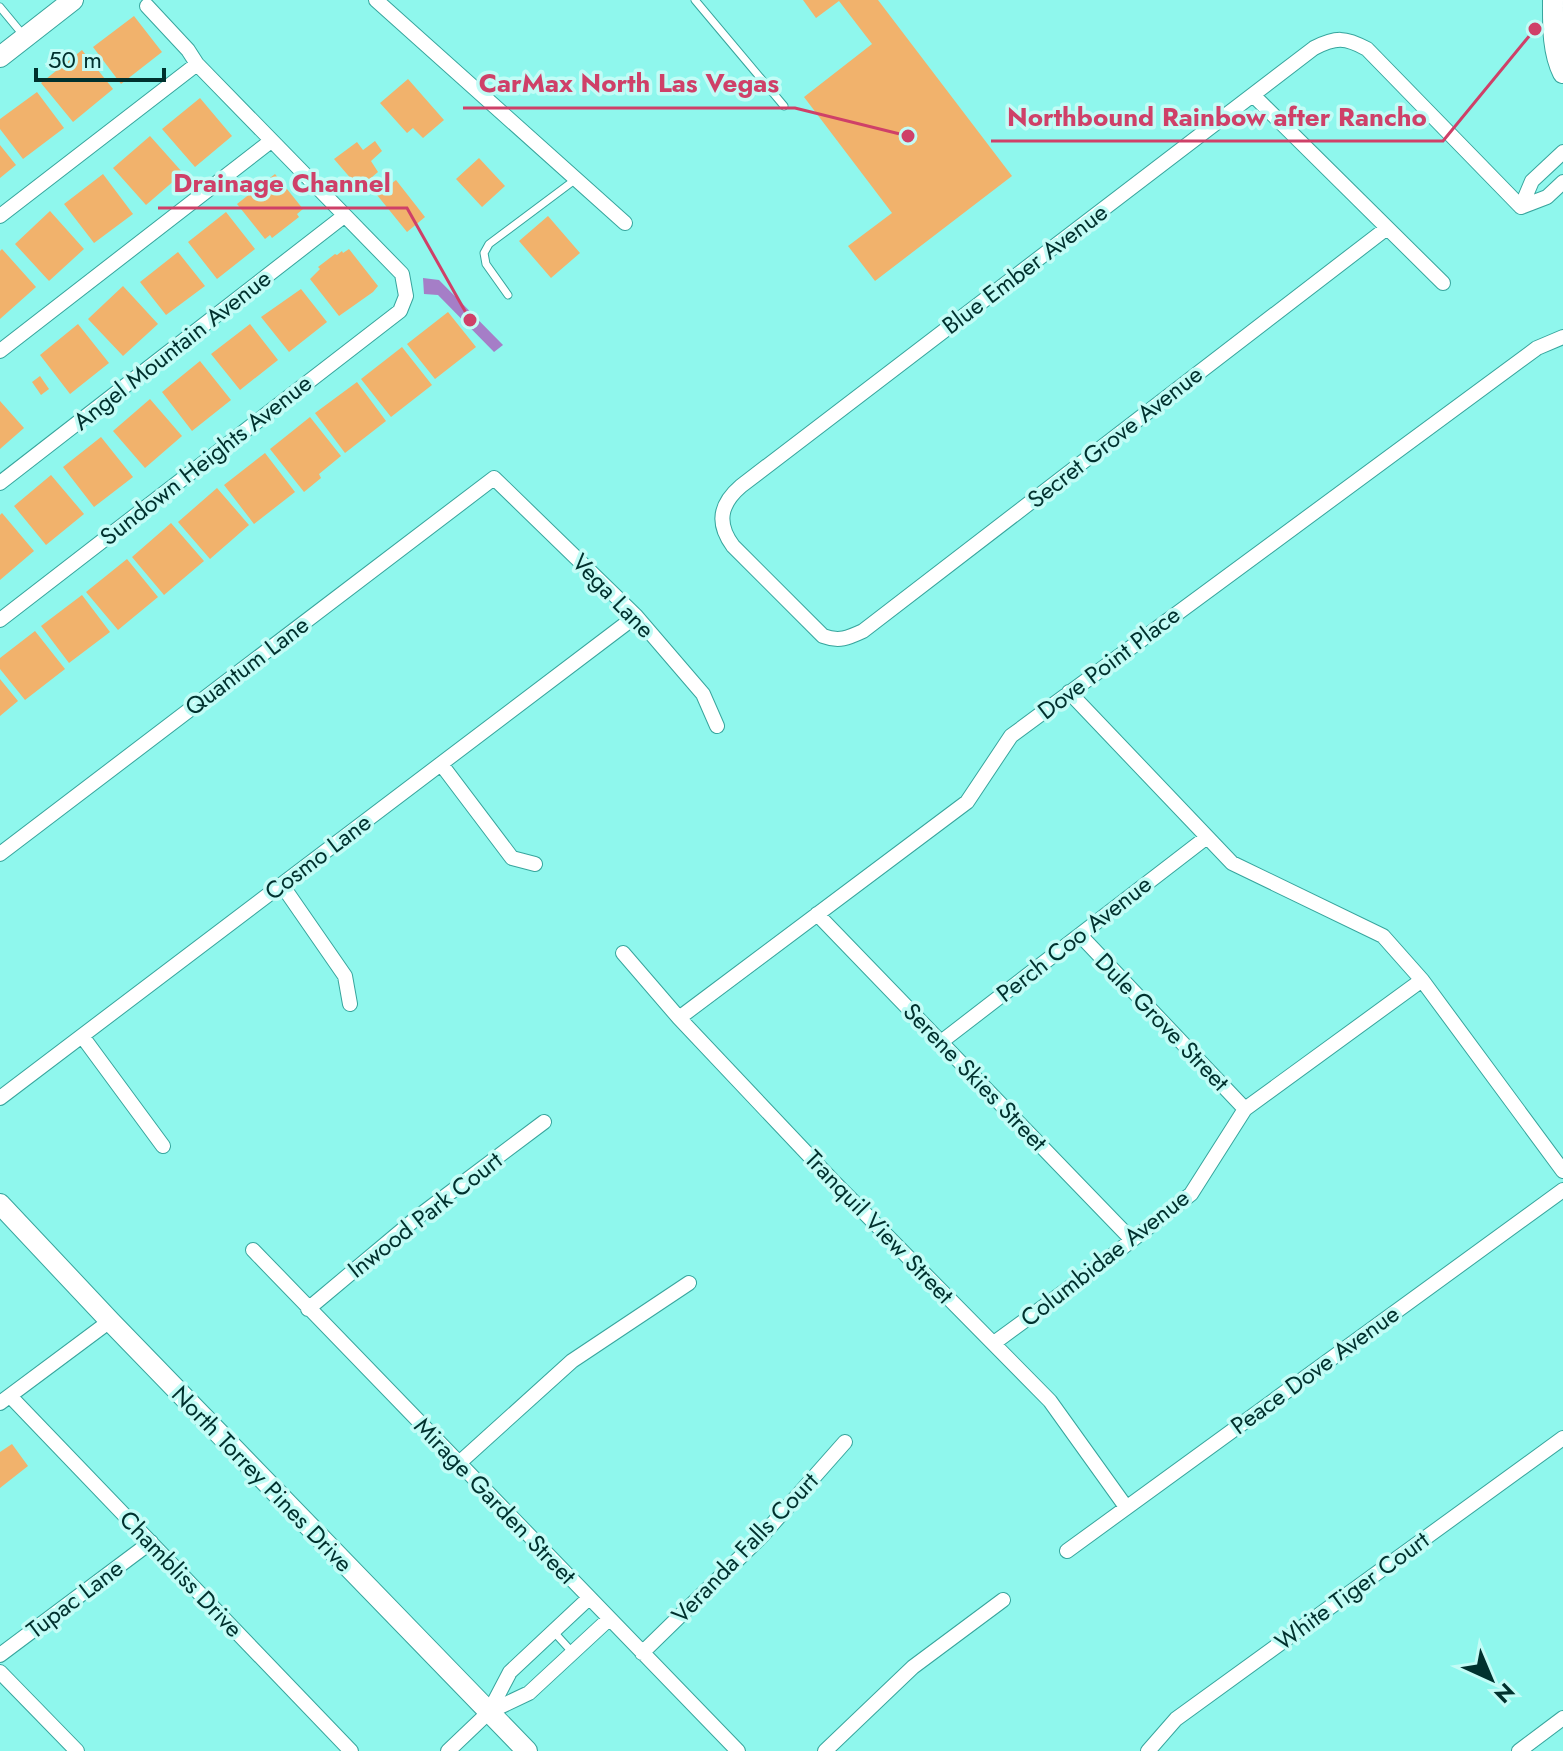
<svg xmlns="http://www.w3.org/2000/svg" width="1563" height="1751" viewBox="0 0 1563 1751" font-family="Jost,sans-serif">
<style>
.water{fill:#a57ec7}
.building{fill:#f1b26c}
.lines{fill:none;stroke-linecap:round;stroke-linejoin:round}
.lane-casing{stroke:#37a59d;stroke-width:9}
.street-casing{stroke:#37a59d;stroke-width:16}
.secondary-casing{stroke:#37a59d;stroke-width:22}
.lane{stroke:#fff;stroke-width:7}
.street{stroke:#fff;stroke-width:14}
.secondary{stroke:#fff;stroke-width:20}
.labels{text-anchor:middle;stroke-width:7;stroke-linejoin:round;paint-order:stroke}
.street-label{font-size:24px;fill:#00312e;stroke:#c2fcf6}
.leader{fill:none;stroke:#cf4068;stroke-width:3}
.callout-dot{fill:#cf4068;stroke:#c2fcf6;stroke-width:3}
.callout-label{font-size:26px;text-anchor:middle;font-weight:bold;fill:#cf4068;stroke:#c2fcf6;stroke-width:7;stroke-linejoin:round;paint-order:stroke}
</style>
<rect width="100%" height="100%" fill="#8ff7ed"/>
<!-- water -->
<path class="water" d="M 423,278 L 439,280 L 503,345 L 494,352 L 438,295 L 424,294 Z"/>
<!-- building -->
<path class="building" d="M 803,0 L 878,0 L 1012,176 L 875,281 L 848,246 L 892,213 L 804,97 L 872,44 L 839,1 L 816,18 Z
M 134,16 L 162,52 L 121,84 L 93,47 Z
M 82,50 L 113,89 L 73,122 L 41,83 Z
M 408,79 L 444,120 L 423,138 L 413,128 L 407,133 L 380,103 Z
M 37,92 L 64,128 L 23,159 L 0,129 L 0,119 Z
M 200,98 L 232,136 L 195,167 L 162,129 Z
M 150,136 L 183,173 L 146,205 L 113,168 Z
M 375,141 L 382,151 L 371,161 L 378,172 L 359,188 L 334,159 L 357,142 L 363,150 Z
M 0,145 L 16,165 L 0,178 Z
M 479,158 L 505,186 L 482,207 L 456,179 Z
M 103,174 L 133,214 L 94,243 L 64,204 Z
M 275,174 L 303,209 L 297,214 L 299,217 L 272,238 L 270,235 L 265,239 L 237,204 Z
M 396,180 L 425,217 L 407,232 L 377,195 Z
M 50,211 L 84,249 L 49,281 L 15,244 Z
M 226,212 L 255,249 L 217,279 L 188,242 Z
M 548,216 L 580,253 L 551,278 L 519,241 Z
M 2,249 L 36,287 L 0,319 L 0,251 Z
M 349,249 L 378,286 L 373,292 L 339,316 L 310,279 L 320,269 L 318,267 L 335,254 L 337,255 L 342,251 L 343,253 Z
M 178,252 L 205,286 L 166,315 L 140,282 Z
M 123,286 L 158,324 L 123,356 L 88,319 Z
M 301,289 L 327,322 L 289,352 L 261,317 Z
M 448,312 L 476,347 L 435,379 L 407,344 Z
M 78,324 L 109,363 L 70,394 L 40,355 Z
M 250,324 L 278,360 L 240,390 L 211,354 Z
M 402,347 L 432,385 L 391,417 L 361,379 Z
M 200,361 L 231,400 L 192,431 L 162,392 Z
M 40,376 L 49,389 L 41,395 L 32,382 Z
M 357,382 L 386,421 L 345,453 L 315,413 Z
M 150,399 L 182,436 L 145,468 L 113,431 Z
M 0,401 L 24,428 L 0,449 Z
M 310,417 L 341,456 L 319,474 L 321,478 L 304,492 L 270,449 Z
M 101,437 L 133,477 L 94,507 L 63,467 Z
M 265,453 L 295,492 L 254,524 L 224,485 Z
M 51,475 L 84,514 L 46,545 L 14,506 Z
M 217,488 L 249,525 L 210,559 L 178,522 Z
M 2,513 L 34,551 L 0,580 L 0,515 Z
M 171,523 L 204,561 L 164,595 L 132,557 Z
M 127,559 L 158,597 L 118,630 L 86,592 Z
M 82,595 L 110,632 L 69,663 L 41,626 Z
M 35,631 L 65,669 L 25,700 L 0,669 L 0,658 Z
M 0,679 L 18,701 L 0,716 Z
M 12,1444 L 28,1466 L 0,1488 L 0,1452 Z"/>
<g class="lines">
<defs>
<path id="lane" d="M 695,0 L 784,106
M 0,7 L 24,36
M 508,295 L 486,264 L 484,253 L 489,244 L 576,179
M 553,1631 L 573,1653"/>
<path id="street" d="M 376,0 L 625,223
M 1253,95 L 1443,283
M 1521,207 L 1532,181 L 1563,152
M 1521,207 L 1547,197 L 1563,182
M 0,216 L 197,64
M 1387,228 L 863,631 C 848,638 839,642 823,636 L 733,546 C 716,523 720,504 741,486 L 1314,48 C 1336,37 1345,37 1367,49 L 1521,207
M 0,351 L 271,141
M 0,483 L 344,216
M 0,620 L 400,311 L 406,296 L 402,274 L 197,64 L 188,50 L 147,6
M 1069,692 L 1232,863 L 1383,936 L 1422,980 L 1563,1171
M 441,764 L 512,858 L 535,864
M 0,854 L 494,478 L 636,616 L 703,694 L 717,726
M 282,885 L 345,976 L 350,1004
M 817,914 L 1132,1240
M 1080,935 L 1245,1109
M 623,953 L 679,1018 L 834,1182 L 1050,1401 L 1126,1507
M 679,1018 L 967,802 L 1011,736 L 1537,348 L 1563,337
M 82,1036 L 163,1146
M 941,1042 L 1207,837
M 0,1098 L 636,616
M 253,1250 L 738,1751
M 308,1309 L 419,1216 L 544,1122
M 994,1343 L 1095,1269 L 1191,1194 L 1245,1109 L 1422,980
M 10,1396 L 351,1751
M 0,1403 L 110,1321
M 458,1464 L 572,1361 L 689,1283
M 1067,1551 L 1563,1190
M 642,1653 L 761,1537 L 845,1442
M 0,1655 L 151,1542
M 0,1672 L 77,1751
M 489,1712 L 529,1693 L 609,1619
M 448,1751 L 489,1712 L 510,1672 L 589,1598
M 825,1751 L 913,1667 L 1003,1600
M 1148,1751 L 1176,1719 L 1563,1438
M 1519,1751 L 1563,1718"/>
<path id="secondary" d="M 1553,0 C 1553,24 1552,51 1563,73
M 0,57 L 73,0
M 0,1204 L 110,1321 L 527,1751"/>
</defs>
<!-- lane casing -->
<use href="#lane" class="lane-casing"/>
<!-- street casing -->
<use href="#street" class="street-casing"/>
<!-- secondary casing -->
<use href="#secondary" class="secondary-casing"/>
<!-- lane -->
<use href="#lane" class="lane"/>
<!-- street -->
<use href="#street" class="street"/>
<!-- secondary -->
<use href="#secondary" class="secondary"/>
</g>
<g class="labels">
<!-- street labels -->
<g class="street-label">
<text transform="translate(1025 269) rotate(-37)" y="8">Blue Ember Avenue</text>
<text transform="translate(172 350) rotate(-38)" y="8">Angel Mountain Avenue</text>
<text transform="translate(1115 437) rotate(-38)" y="8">Secret Grove Avenue</text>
<text transform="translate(206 460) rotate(-38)" y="8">Sundown Heights Avenue</text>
<text transform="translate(613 596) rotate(46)" y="8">Vega Lane</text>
<text transform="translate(1109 663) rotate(-37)" y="8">Dove Point Place</text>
<text transform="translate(247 666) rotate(-37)" y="8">Quantum Lane</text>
<text transform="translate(318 857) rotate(-37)" y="8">Cosmo Lane</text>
<text transform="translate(1074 939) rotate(-38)" y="8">Perch Coo Avenue</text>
<text transform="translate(1162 1022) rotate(46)" y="8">Dule Grove Street</text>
<text transform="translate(975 1077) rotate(46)" y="8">Serene Skies Street</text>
<text transform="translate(425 1215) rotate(-38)" y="8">Inwood Park Court</text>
<text transform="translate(879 1227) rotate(46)" y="8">Tranquil View Street</text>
<text transform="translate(1105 1258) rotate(-38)" y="8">Columbidae Avenue</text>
<text transform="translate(1315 1370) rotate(-36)" y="8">Peace Dove Avenue</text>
<text transform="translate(262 1479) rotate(46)" y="8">North Torrey Pines Drive</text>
<text transform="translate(495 1501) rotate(46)" y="8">Mirage Garden Street</text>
<text transform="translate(745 1548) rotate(-46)" y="8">Veranda Falls Court</text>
<text transform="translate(181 1574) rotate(46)" y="8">Chambliss Drive</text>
<text transform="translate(1352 1591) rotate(-36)" y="8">White Tiger Court</text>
<text transform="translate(75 1599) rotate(-37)" y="8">Tupac Lane</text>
</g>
</g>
<!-- callouts -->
<path class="leader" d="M908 136L795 108H463M1535 29L1443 141H991M470 320L407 208H158"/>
<g class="callout-dot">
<circle cx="908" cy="136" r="8"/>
<circle cx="1535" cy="29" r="8"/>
<circle cx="470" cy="320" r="8"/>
</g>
<g class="callout-label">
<text x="629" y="92">CarMax North Las Vegas</text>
<text x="1217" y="126">Northbound Rainbow after Rancho</text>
<text x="282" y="192">Drainage Channel</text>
</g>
<!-- north arrow -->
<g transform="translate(1491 1679) rotate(136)" stroke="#c2fcf6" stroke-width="6" paint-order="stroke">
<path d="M0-6L14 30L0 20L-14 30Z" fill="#00312e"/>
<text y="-12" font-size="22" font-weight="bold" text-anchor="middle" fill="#00312e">N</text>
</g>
<!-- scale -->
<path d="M36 68v12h128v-12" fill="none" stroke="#00312e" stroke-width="4"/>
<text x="48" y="68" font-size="24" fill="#00312e" stroke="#c2fcf6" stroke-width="6" paint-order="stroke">50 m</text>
</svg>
